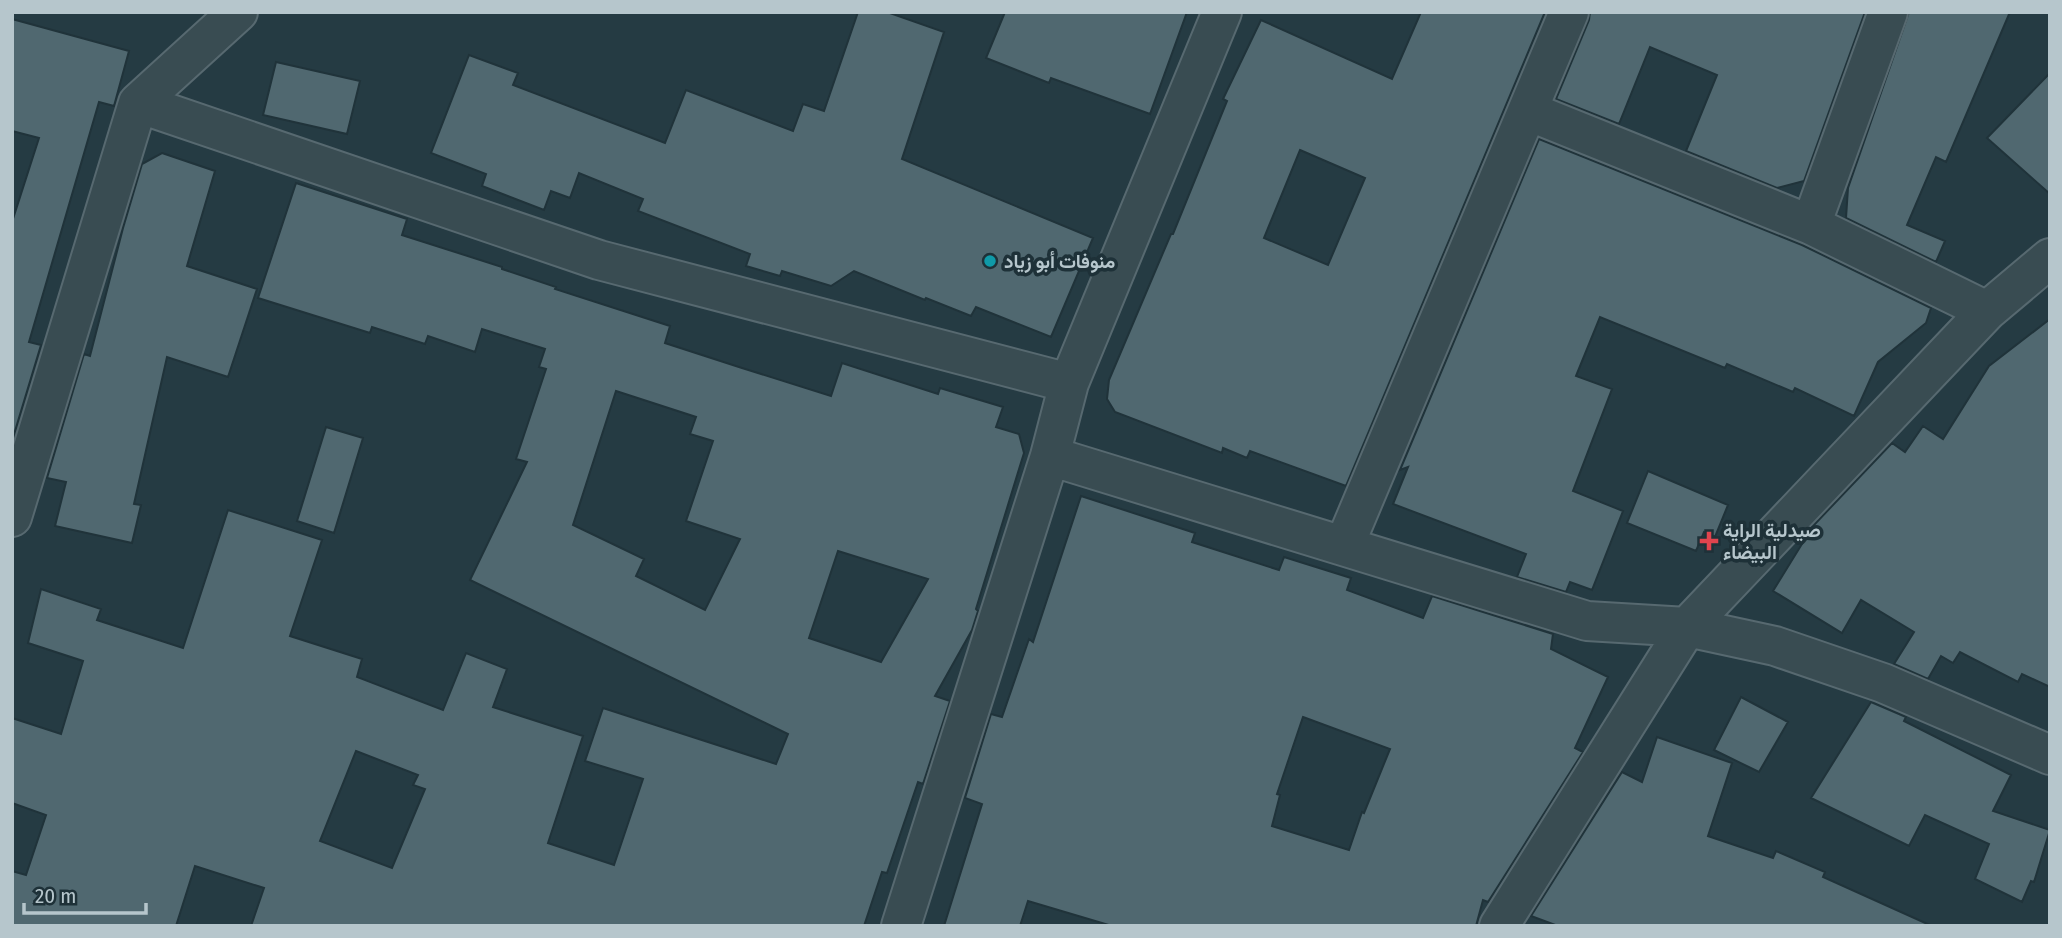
<svg xmlns="http://www.w3.org/2000/svg" width="2062" height="938" viewBox="0 0 2062 938" font-family="'Fira Sans Condensed',Vazirmatn,sans-serif">
<style>
.building{fill:#506870;stroke:#20333a;stroke-width:2;fill-rule:evenodd}
.lines{fill:none;stroke-linecap:round;stroke-linejoin:round}
.minor-casing{stroke:#576970;stroke-width:42}
.minor{stroke:#394c52;stroke-width:38}
.culture-dot{fill:#0f9aa8;stroke:#1e3138;stroke-width:2.5}
.health-dot{fill:#e0444e;stroke:#1e3138;stroke-width:2.5}
.labels{text-anchor:middle;stroke-width:7;stroke-linejoin:round;paint-order:stroke}
.poi-label{font-size:19px;font-weight:bold;fill:#b6c6cc;stroke:#1e3138;text-anchor:start}
</style>
<rect width="100%" height="100%" fill="#253b43"/>
<!-- building -->
<path class="building" d="M 858,12 L 887,12 L 944,32 L 902,159 L 1093,238 L 1051,337 L 976,307 L 971,316 L 926,298 L 925,300 L 854,271 L 831,286 L 782,271 L 780,276 L 746,266 L 750,254 L 638,211 L 643,199 L 579,173 L 570,198 L 551,191 L 544,210 L 482,186 L 486,174 L 431,153 L 469,55 L 518,73 L 513,85 L 665,143 L 686,90 L 793,131 L 803,104 L 824,111 Z
M 1005,12 L 1187,12 L 1150,114 L 1051,78 L 1049,83 L 986,58 Z
M 1421,12 L 1545,12 L 1346,486 L 1250,451 L 1247,458 L 1223,448 L 1222,453 L 1115,412 L 1107,399 L 1109,380 L 1171,234 L 1173,234 L 1227,101 L 1223,99 L 1261,20 L 1392,79 ZM 1300,150 L 1365,178 L 1328,265 L 1264,238 Z
M 1590,12 L 1865,12 L 1804,181 L 1777,188 L 1686,151 L 1717,75 L 1650,47 L 1619,124 L 1556,99 L 1589,20 Z
M 1909,12 L 2010,12 L 1946,162 L 1936,157 L 1907,225 L 1945,241 L 1936,262 L 1846,218 L 1848,188 Z
M 12,19 L 129,51 L 114,106 L 99,102 L 29,342 L 41,345 L 12,441 L 12,222 L 39,138 L 12,131 Z
M 276,62 L 360,81 L 347,134 L 263,115 Z
M 2050,73 L 2050,194 L 1987,138 Z
M 1539,139 L 1802,245 L 1931,308 L 1926,323 L 1878,362 L 1854,416 L 1795,388 L 1793,392 L 1727,364 L 1725,368 L 1600,317 L 1576,376 L 1612,389 L 1573,491 L 1623,511 L 1592,590 L 1570,582 L 1566,592 L 1517,577 L 1526,554 L 1393,504 L 1408,467 L 1400,470 Z
M 162,153 L 215,171 L 187,266 L 257,289 L 228,377 L 167,357 L 134,504 L 141,505 L 132,543 L 55,526 L 66,482 L 47,478 L 84,354 L 90,356 L 123,228 L 142,164 Z
M 296,183 L 407,219 L 402,235 L 502,267 L 502,269 L 556,287 L 555,289 L 670,326 L 665,343 L 742,368 L 831,396 L 842,363 L 938,394 L 940,388 L 1003,407 L 996,427 L 1019,434 L 1024,453 L 976,609 L 978,611 L 972,630 L 935,696 L 950,701 L 923,784 L 918,782 L 887,873 L 882,872 L 864,926 L 251,926 L 264,888 L 195,866 L 176,926 L 12,926 L 12,871 L 26,875 L 46,815 L 12,803 L 12,718 L 61,734 L 83,661 L 28,643 L 41,589 L 101,609 L 97,620 L 183,648 L 228,510 L 322,540 L 290,636 L 362,659 L 357,677 L 443,710 L 466,653 L 507,669 L 493,707 L 583,736 L 548,843 L 614,865 L 643,779 L 585,761 L 603,708 L 776,764 L 788,734 L 470,580 L 527,462 L 516,459 L 546,369 L 539,367 L 545,349 L 482,329 L 475,352 L 428,336 L 425,344 L 372,327 L 370,333 L 258,298 ZM 616,391 L 696,417 L 690,434 L 713,441 L 686,521 L 740,539 L 705,610 L 636,576 L 644,559 L 573,525 ZM 838,551 L 928,579 L 881,662 L 809,638 ZM 356,751 L 418,775 L 413,785 L 425,789 L 392,868 L 320,841 Z
M 2050,319 L 2050,687 L 2022,674 L 2018,682 L 1960,652 L 1953,663 L 1941,656 L 1928,679 L 1894,664 L 1914,632 L 1861,600 L 1842,633 L 1773,591 L 1813,526 L 1892,443 L 1905,452 L 1923,426 L 1943,439 L 1989,366 Z
M 326,427 L 363,438 L 334,533 L 297,521 Z
M 1648,471 L 1728,505 L 1715,537 L 1704,532 L 1696,551 L 1627,523 Z
M 1081,496 L 1195,533 L 1192,542 L 1279,570 L 1284,557 L 1351,578 L 1347,590 L 1423,618 L 1432,596 L 1553,634 L 1551,649 L 1608,677 L 1575,748 L 1583,752 L 1488,902 L 1483,900 L 1476,926 L 1112,926 L 1028,901 L 1020,926 L 944,926 L 982,804 L 965,798 L 991,714 L 1002,717 L 1029,639 L 1033,642 ZM 1303,717 L 1390,749 L 1364,813 L 1362,812 L 1349,850 L 1272,826 L 1280,795 L 1277,794 Z
M 1741,697 L 1788,722 L 1759,772 L 1714,750 Z
M 1871,702 L 1906,717 L 1904,721 L 2011,775 L 1993,811 L 2050,830 L 2034,882 L 2031,881 L 2022,902 L 1975,879 L 1989,844 L 1925,815 L 1909,846 L 1811,798 Z
M 1657,737 L 1732,763 L 1708,836 L 1773,858 L 1776,851 L 1825,872 L 1823,877 L 1932,926 L 1558,926 L 1531,916 L 1622,772 L 1642,782 Z"/>
<g class="lines">
<defs>
<path id="minor" d="M 138,103 L 599,260 L 1069,383
M 1528,111 L 1811,225 L 1987,311
M 1811,225 L 1888,12
M 1050,456 L 1587,621 L 1687,627 L 1775,646 L 1883,683 L 2050,755
M 12,517 L 138,103 L 238,12
M 1344,546 L 1569,12
M 901,926 L 1050,456 L 1069,383 L 1222,12
M 1499,926 L 1687,627 L 1987,311 L 2050,258"/>
</defs>
<!-- minor casing -->
<use href="#minor" class="minor-casing"/>
<!-- minor -->
<use href="#minor" class="minor"/>
</g>
<!-- markers -->
<circle class="culture-dot" cx="990" cy="261" r="7"/>
<path class="health-dot" d="M1705.5 530.5h7v7h7v7h-7v7h-7v-7h-7v-7h7z"/>
<g class="labels">
<!-- poi labels -->
<g class="poi-label">
<text x="1004" y="268">منوفات أبو زياد</text>
<text x="1723" y="537">صيدلية الراية<tspan x="1723" dy="22">البيضاء</tspan></text>
</g>
</g>
<!-- border -->
<rect width="2062" height="938" fill="none" stroke="#b6c6cc" stroke-width="28"/>
<!-- scale -->
<path d="M24 903v10h122v-10" fill="none" stroke="#b6c6cc" stroke-width="3.5"/>
<text x="35" y="903" font-size="21" fill="#b6c6cc" stroke="#1e3138" stroke-width="5" paint-order="stroke">20 m</text>
</svg>
